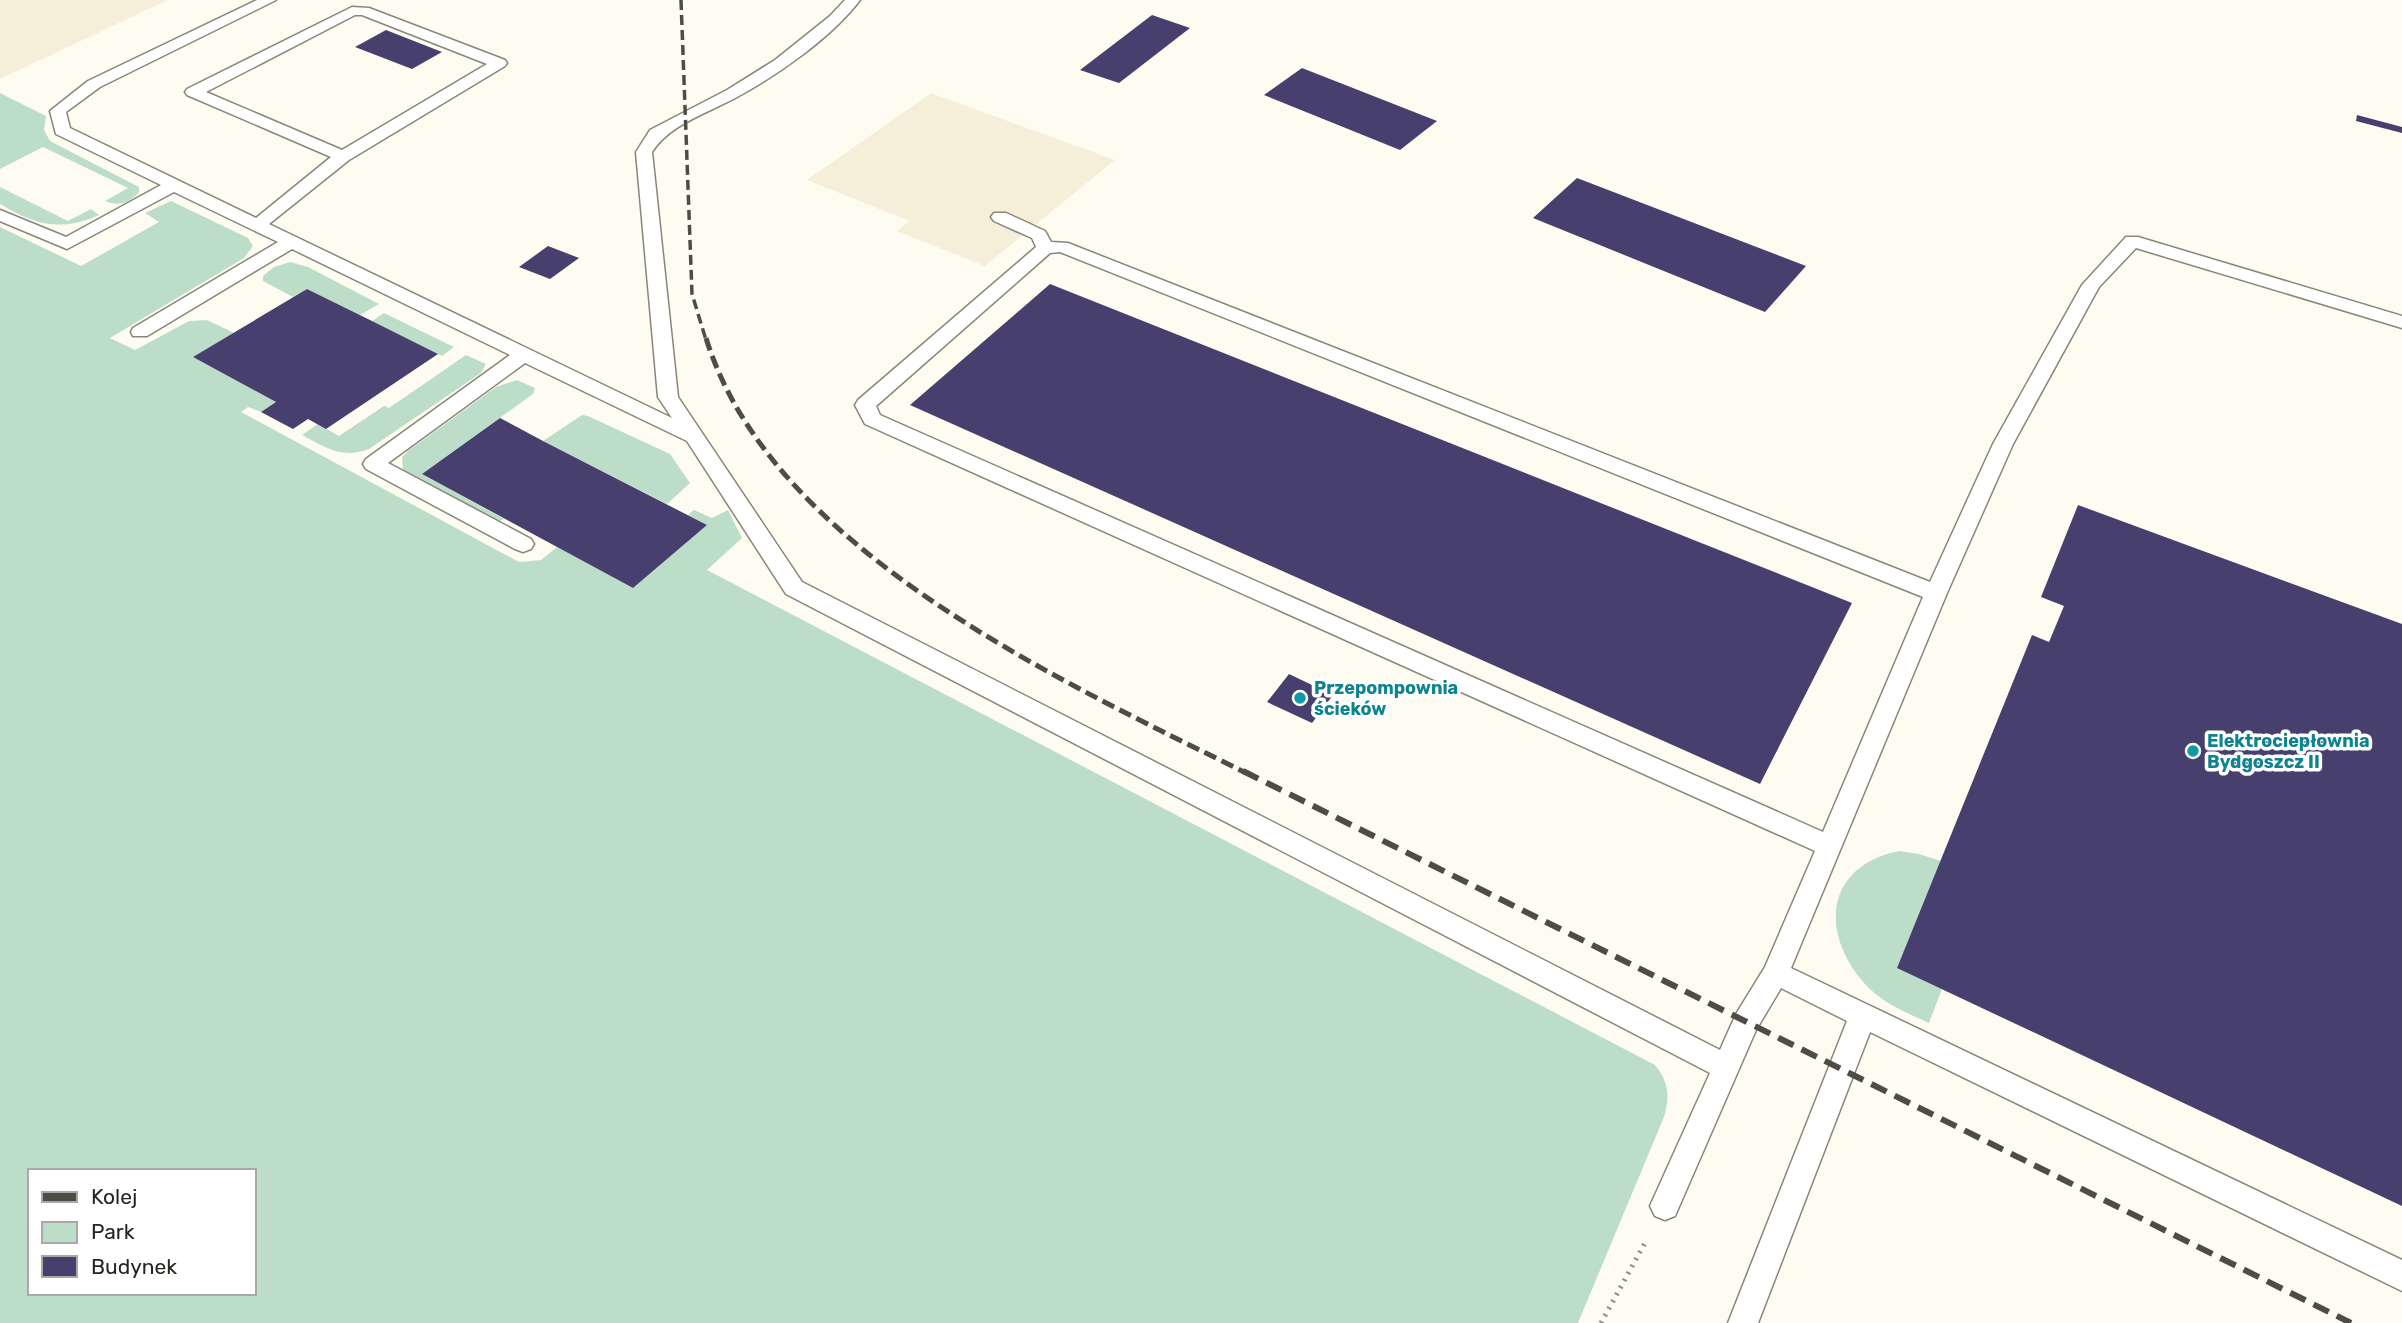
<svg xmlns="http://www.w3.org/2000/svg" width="2402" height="1323" viewBox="0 0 2402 1323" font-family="Rubik,sans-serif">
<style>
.built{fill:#f5efda}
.green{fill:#bcdec8;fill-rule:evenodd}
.building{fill:#473f6d}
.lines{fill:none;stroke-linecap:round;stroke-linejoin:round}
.lane-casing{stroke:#898679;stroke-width:3}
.path{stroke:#8e8c84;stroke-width:5;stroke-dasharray:2 6;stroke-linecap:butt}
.lane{fill:#fff;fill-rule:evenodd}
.rail-far2{stroke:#4e4c46;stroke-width:3.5;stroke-dasharray:10 5;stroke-linecap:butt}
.rail-far1{stroke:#4e4c46;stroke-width:5;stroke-dasharray:13 6;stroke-linecap:butt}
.rail{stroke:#4e4c46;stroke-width:6;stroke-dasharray:17 9;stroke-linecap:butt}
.culture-dot{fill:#0f9aa8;stroke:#fff;stroke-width:2.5}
.labels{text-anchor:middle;stroke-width:7;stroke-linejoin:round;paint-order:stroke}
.culture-label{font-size:18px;font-weight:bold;fill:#0d838f;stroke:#fff;text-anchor:start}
</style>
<rect width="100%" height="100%" fill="#fefcf1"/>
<!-- built -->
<path class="built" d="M 0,0 L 168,0 L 0,79 Z
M 931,93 L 1115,160 L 985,266 L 897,231 L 909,221 L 807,180 Z"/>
<!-- green -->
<path class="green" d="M 0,93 L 46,116 L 44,130 L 50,141 L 139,187 L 139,192 C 129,203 119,207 105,201 L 128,188 L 43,147 L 0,169 Z
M 0,187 L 68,221 L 91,209 L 99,215 C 62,232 35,225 0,204 Z
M 171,201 L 248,238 L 253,246 L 244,258 L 110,338 L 135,350 L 189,321 L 207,320 L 234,333 L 193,357 L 276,402 L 261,412 L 248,407 L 241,412 L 519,562 L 541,560 L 557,547 L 633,588 L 707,525 L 688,515 L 694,510 L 712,518 L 728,510 L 742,538 L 707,570 L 1655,1065 C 1669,1082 1670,1097 1664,1117 L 1578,1323 L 0,1323 L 0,227 L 81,266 L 159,222 L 145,213 ZM 30,1171 L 254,1171 L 254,1293 L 30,1293 Z
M 290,262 L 308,267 L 379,304 L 360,315 L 307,289 L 293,297 L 263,281 L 263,276 L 274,267 Z
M 384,313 L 454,347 L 442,356 L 372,321 Z
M 466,355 L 486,364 L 481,373 L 369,449 C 342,459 326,448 302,435 L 318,424 L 339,436 L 384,406 L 389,408 Z
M 517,380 L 535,388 L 533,394 L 422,474 L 504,519 L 495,523 L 403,470 L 402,457 L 408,451 L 496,387 Z
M 582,415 L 588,416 L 670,454 L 690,483 L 667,504 L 543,441 Z
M 1899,851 L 1919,854 L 1941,861 L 1897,968 L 1942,989 L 1929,1023 C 1907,1013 1882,1003 1865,984 C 1819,933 1825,866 1899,851 Z"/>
<!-- building -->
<path class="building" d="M 1152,15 L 1190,28 L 1119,83 L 1080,70 Z
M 386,30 L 442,52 L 412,69 L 355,47 Z
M 1302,68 L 1437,121 L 1400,150 L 1264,95 Z
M 2357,115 L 2402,127 L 2402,133 L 2356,121 Z
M 1577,178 L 1806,266 L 1765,312 L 1533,218 Z
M 548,246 L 579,258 L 550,279 L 519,267 Z
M 1050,284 L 1852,603 L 1760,784 L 910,405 Z
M 307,289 L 372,321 L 438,354 L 326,429 L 308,419 L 293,429 L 261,412 L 276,402 L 193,357 Z
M 500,418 L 543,441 L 707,525 L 633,588 L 422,474 Z
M 2078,505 L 2402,624 L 2402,1206 L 1897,968 L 2032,635 L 2049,642 L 2064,606 L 2041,597 Z
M 1289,674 L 1333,695 L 1312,723 L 1267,702 Z"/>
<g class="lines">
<defs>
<path id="lane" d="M 257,0 L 276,0 L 100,87 L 66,112 L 70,128 L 256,218 L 331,157 L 187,95 L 185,92 L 187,89 L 352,7 L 369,8 L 505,60 L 507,63 L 505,66 L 349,160 L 269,224 L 672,418 L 658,397 L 636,152 L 650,130 L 727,90 L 775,60 L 830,16 L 845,0 L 860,0 C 831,38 779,74 737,97 C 708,113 670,124 652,152 L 678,397 L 802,582 L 1720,1050 L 1736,1014 L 1765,967 L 1815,851 L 865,424 L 855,405 L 858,400 L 1036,247 L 1032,238 L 994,221 L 991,217 L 994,213 L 1006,213 L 1045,231 L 1051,242 L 1068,243 L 1930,582 L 1993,444 L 2082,285 L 2126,237 L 2138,237 L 2402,316 L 2402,328 L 2136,248 L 2099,287 L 2013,444 L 1947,593 L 1791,968 L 2402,1260 L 2402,1291 L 1870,1032 L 1758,1323 L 1728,1323 L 1847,1021 L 1781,988 L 1756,1030 L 1675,1216 L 1665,1220 L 1655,1216 L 1650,1206 L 1710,1073 L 786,594 L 687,441 L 525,363 L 388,463 L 531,539 L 534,544 L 531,549 L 523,552 L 515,549 L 366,469 L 363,464 L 366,459 L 510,355 L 292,249 L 147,336 L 133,336 L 131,332 L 133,328 L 278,242 L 174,192 L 67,249 L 0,221 L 0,210 L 66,237 L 161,185 L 56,134 L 50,111 L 88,81 ZM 355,15 L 362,15 L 487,64 L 342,150 L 206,92 ZM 1060,252 L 1923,597 L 1823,832 L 880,415 L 876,406 L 1050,253 Z"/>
</defs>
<!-- lane casing -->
<use href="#lane" class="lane-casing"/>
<!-- path -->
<path class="path" d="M 1601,1323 L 1646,1241"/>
<!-- lane -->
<use href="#lane" class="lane"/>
<!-- rail-far2 -->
<path class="rail-far2" d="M 681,0 L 692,294 L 706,340"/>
<!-- rail-far1 -->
<path class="rail-far1" d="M 706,338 C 771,550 1062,681 1246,773"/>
<!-- rail -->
<path class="rail" d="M 1243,771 L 2351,1323"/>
</g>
<!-- markers -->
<g class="culture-dot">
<circle cx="1300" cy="698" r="7"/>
<circle cx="2193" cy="751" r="7"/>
</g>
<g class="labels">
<!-- culture labels -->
<g class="culture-label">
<text x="1314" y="694">Przepompownia<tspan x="1314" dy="21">ścieków</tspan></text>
<text x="2207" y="747">Elektrociepłownia<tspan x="2207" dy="21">Bydgoszcz II</tspan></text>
</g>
</g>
<!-- legend -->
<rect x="28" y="1169" width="228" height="126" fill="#ffffff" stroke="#a9a8a6" stroke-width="2"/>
<rect x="42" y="1192" width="35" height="10" fill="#4e4c46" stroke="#a9a8a6" stroke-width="2"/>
<text x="91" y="1204" font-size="21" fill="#272520">Kolej</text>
<rect x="42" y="1222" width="35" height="21" fill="#bcdec8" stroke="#a9a8a6" stroke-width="2"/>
<text x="91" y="1239" font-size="21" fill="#272520">Park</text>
<rect x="42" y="1256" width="35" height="21" fill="#473f6d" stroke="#a9a8a6" stroke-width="2"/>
<text x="91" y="1274" font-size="21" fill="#272520">Budynek</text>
</svg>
